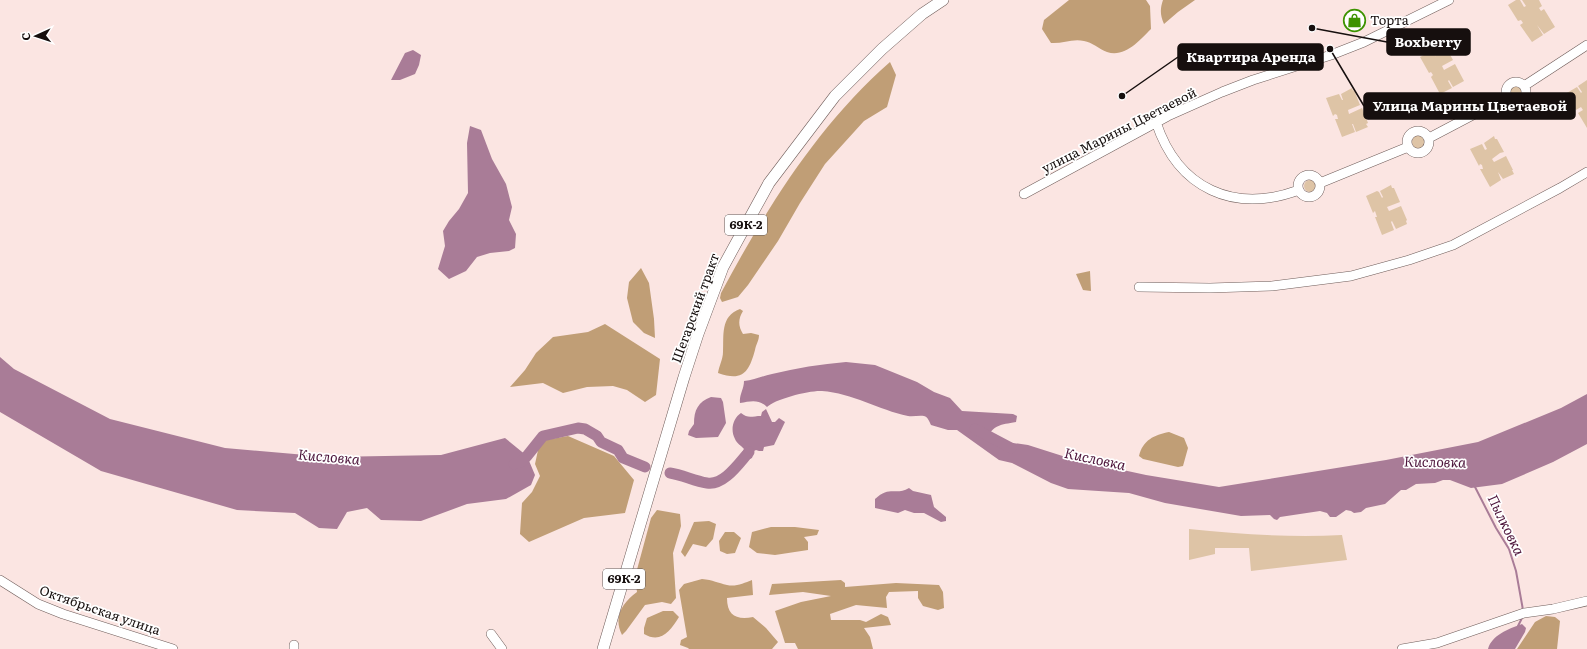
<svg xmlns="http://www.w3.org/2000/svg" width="1587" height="649" viewBox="0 0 1587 649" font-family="Literata,serif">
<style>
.green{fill:#dec4a6}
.forest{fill:#c09e76}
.water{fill:#a97c97}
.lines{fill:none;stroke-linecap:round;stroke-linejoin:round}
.stream{stroke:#a97c97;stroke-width:2}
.river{stroke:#a97c97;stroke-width:11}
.minor-casing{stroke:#6f5d5a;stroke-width:10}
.major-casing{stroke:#6f5d5a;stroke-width:12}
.minor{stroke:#fff;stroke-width:9}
.major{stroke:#fff;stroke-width:11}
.labels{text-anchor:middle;stroke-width:3.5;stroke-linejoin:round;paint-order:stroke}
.shield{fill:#fff;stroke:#5c5756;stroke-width:1}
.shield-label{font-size:12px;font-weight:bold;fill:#160f0e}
.poi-label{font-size:13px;fill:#160f0e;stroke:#fff;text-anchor:start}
.street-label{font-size:13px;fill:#160f0e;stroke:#fff}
.water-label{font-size:14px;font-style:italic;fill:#4d153b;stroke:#fff}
.leader{fill:none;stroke:#160f0e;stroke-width:1.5}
.callout-dot{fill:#160f0e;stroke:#fff;stroke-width:1.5}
.callout{fill:#160f0e;stroke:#160f0e;stroke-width:1.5}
.callout-label{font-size:14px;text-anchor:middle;font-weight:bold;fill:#fff}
</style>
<rect width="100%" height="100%" fill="#fbe5e2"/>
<!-- green -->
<path class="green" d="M 1516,0 L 1520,0 L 1524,7 L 1526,6 L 1522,0 L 1539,0 L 1542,6 L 1539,8 L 1541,11 L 1544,9 L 1555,27 L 1544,34 L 1537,25 L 1543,35 L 1532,42 L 1520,25 L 1523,23 L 1521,20 L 1518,21 L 1508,5 Z
M 1444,44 L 1453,60 L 1442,66 L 1444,70 L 1455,64 L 1464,81 L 1453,87 L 1449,80 L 1448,81 L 1452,88 L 1440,94 L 1431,77 L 1433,75 L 1431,72 L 1429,73 L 1420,57 L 1432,51 L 1436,57 L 1433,51 Z
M 1587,80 L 1587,128 L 1578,113 L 1583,110 L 1581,107 L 1576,110 L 1565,94 L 1577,87 L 1581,93 L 1582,92 L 1578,86 Z
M1510 92a7 7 0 1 1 14 0a7 7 0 1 1-14 0Z
M 1352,88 L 1353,91 L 1354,90 L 1360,105 L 1348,110 L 1349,114 L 1362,108 L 1368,123 L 1366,124 L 1368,127 L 1356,132 L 1353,124 L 1352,124 L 1355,132 L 1342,137 L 1335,119 L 1338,119 L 1337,115 L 1335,114 L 1333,116 L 1326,98 L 1339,94 L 1342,100 L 1343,100 L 1341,94 Z
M1412 142a7 7 0 1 1 14 0a7 7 0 1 1-14 0Z
M 1494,136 L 1495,139 L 1497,139 L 1504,152 L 1500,153 L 1492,159 L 1494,162 L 1506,156 L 1513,170 L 1512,170 L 1514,174 L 1503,179 L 1498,172 L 1501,180 L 1490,187 L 1480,169 L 1483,169 L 1482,165 L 1480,164 L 1479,166 L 1470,149 L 1482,144 L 1485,150 L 1487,149 L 1484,143 Z
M1304 186a6 6 0 1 1 12 0a6 6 0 1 1-12 0Z
M 1391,185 L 1392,188 L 1394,188 L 1400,202 L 1387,207 L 1389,211 L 1401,206 L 1407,220 L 1406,221 L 1407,224 L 1396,229 L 1392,221 L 1391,222 L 1394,230 L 1382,235 L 1375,217 L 1377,217 L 1375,211 L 1373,213 L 1366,196 L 1377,191 L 1379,192 L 1382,198 L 1383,197 L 1380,191 Z
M 1189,529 C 1240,534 1291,538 1342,535 L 1347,560 L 1251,571 L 1249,548 L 1215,548 L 1215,554 L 1189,560 Z"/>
<!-- forest -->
<path class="forest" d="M 1069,0 L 1146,0 L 1150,6 L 1151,29 C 1140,40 1125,58 1107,52 C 1099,49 1092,42 1084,41 C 1073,38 1062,44 1051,43 L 1042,29 L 1044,20 Z
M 1163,0 L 1195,0 L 1178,12 L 1164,24 C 1160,15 1160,9 1163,0 Z
M 890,62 L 896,75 L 887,107 L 864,121 L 825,164 L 800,203 L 778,241 L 748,285 L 738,297 L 722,302 L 720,298 L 721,293 C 766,209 818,125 890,62 Z
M 641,268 L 649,283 L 654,319 L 655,338 L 644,333 L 633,322 L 627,298 L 629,282 Z
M 1090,271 L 1091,291 L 1083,290 L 1076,274 Z
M 740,309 L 743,311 C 738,319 738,326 743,334 L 751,333 L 759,335 C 759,341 756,344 755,350 C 749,372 743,382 718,373 C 719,366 723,359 723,352 C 724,336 720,316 740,309 Z
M 605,324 L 660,359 L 656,395 L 645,402 L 627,390 L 613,386 L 587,387 L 563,393 L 543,383 L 510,387 L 525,370 L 536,353 L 553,337 L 588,332 Z
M 1169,432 L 1184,438 L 1188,448 L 1183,466 L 1178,467 L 1143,459 L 1139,456 C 1143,440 1154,435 1169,432 Z
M 568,436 L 614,456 L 634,480 L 625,513 L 584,518 L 529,542 L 520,534 L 522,503 L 532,492 L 540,476 L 535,464 L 540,441 Z
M 657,510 L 680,514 L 681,526 L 673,553 L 676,598 L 671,604 L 662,602 L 645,605 L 626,631 L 622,635 C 613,617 622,603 637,592 L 635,577 L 651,518 Z
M 709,521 L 716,524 L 713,539 L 706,547 L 693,544 L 685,557 L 681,552 L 694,522 Z
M 771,527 L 795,527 L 819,530 L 817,535 L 804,537 L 808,542 L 808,550 L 775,555 L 757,553 L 749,547 L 752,532 Z
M 725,532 L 734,532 L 741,538 L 735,553 L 727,554 L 720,551 L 719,541 Z
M 702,579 C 713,580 718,583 727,585 C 736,587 744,583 752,580 L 753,595 L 727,598 C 727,616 737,620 753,617 L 766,628 L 778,642 L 772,649 L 689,649 L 688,648 L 680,645 L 681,640 L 687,637 L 679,590 L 684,584 Z
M 841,580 L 845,583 L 845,587 L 896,583 L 939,585 L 943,592 L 944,608 L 938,610 L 923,606 L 918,598 L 918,591 L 889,592 L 886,597 L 887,608 L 856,605 L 830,614 L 831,620 L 860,620 L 866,622 L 881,614 L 888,617 L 891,625 L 864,628 L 870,637 L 873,649 L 798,649 L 795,643 L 785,643 L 775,611 L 801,602 L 831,596 L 803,592 L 769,595 L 772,584 Z
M 663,611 L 673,611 L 679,617 C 670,631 661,644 644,634 L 644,628 L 647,618 Z
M 1546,616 L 1555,617 L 1560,621 L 1557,649 L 1517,649 L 1535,622 Z"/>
<!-- water -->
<path class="water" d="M 413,50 L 421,55 L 419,65 L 415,74 L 400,80 L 391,80 L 405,53 Z
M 470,126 L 481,130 L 492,159 L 506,184 L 512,207 L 509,220 L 516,234 L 515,248 L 509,251 L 490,253 L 477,257 L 466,271 L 449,279 L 438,269 L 445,246 L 443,231 L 449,221 L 459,209 L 468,193 L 467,143 Z
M 0,357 L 14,369 L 110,419 L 225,448 L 329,457 L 441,455 L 505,438 L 527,456 L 535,475 L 531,485 L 506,499 L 467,504 L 421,521 L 381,520 L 367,508 L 347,512 L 337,529 L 319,528 L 295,513 L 237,510 L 101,471 L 0,412 Z
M 846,362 L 875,365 L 917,382 L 934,392 L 950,398 L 962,411 L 1013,414 L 1017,416 L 1016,422 C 1000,425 994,424 986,440 L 992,442 L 1006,442 L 1028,445 L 1072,459 L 1146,475 L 1219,487 L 1386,460 L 1478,442 L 1561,408 L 1587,394 L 1587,444 L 1553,462 L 1502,484 L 1471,488 L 1450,480 L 1443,480 L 1435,483 L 1416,484 L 1406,490 L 1401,490 L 1385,504 L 1366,508 L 1361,512 L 1354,513 L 1351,511 L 1346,510 L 1336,517 L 1330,517 L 1327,513 L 1320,511 L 1280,517 L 1277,520 L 1274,519 L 1270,515 L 1241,516 L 1165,503 L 1129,493 L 1068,489 L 1051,483 L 1012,463 L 999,460 L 957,430 L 948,430 L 931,425 C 929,421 928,417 924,416 C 919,415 913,417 908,416 C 879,410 852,393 822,391 C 810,390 775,399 767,407 C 759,399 751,401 740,403 C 739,395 744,389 744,381 C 754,380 762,376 772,374 C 796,368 821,364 846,362 Z
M 711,397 L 721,398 L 723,402 L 726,423 L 718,437 L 696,438 L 688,435 L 689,431 L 694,424 C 694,410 698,402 711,397 Z
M 766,409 L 772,422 L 775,422 L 779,418 L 785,422 L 774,445 L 764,447 L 763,451 L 759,451 L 756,450 L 754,451 L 752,458 L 740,463 L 739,458 L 744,449 C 741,445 737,444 735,439 C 730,430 733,418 741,413 C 748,419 752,416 761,416 L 762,412 Z
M 909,488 L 913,491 L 931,495 L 934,507 L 946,517 L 946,521 L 941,522 L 924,513 L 914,513 L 905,510 L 898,513 L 875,508 L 875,499 C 890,485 896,496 909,488 Z
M 1522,624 L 1526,628 L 1525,632 L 1515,649 L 1488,649 C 1492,635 1508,629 1522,624 Z"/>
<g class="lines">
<!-- stream -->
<path class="stream" d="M 1474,485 L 1496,528 L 1509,549 L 1516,571 L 1523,610
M 1518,626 L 1522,618"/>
<!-- river -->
<path class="river" d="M 975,429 L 1011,448
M 514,464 L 521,462 L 527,456 L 543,436 L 578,428 L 585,429 L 597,436 L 601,442 L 618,450 L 623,458 L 645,467
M 670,473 C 683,475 694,481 707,483 C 724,486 739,463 749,452"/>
<defs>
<path id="minor" d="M1506 92a10 10 0 1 1 20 0a10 10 0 1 1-20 0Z
M 1524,86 L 1587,45
M 1156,122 C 1178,189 1234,214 1299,190
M1407 142a11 11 0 1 1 22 0a11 11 0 1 1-22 0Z
M 1429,138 L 1507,97
M1298 186a11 11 0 1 1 22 0a11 11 0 1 1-22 0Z
M 1320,183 L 1408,147
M 1024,194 L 1168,116 L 1222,92 L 1253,80 L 1331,55 L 1364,42 L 1449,0
M 1139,287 L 1210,288 L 1272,286 L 1351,276 L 1409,260 L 1453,245 L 1560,188 L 1587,172
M 0,580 L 38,604 L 63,614 L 173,649
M 491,634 L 502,649
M 294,649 L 294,645
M 1402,649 L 1437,643 L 1524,613 L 1553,609 L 1587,601"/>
<path id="major" d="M 603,649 L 684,377 L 698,334 L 723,267 L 769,183 L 835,96 L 882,49 L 922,14 L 943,0"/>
</defs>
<!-- minor casing -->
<use href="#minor" class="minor-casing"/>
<!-- major casing -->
<use href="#major" class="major-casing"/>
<!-- minor -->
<use href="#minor" class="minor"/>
<!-- major -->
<use href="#major" class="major"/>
</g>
<!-- icons -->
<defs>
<symbol id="shop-ring" viewBox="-11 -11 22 22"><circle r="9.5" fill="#fff" stroke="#3d9301" stroke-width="1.5"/><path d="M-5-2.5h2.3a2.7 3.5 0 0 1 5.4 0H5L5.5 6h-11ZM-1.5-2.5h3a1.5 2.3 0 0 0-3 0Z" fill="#3d9301"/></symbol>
</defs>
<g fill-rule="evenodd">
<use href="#shop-ring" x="1342" y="8" width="25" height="25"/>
</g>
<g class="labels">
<!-- shield labels -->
<g class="shield">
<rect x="725" y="215" width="42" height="20" rx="3"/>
<rect x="603" y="569" width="42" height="20" rx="3"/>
</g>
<g class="shield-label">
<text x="746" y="229">69К-2</text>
<text x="624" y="583">69К-2</text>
</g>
<!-- poi labels -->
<g class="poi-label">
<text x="1370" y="25">Торта</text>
</g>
<!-- street labels -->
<g class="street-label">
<text transform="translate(1119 130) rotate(-27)" y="5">улица Марины Цветаевой</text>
<text transform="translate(695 308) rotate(-70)" y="5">Шегарский тракт</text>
<text transform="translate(100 610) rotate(19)" y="5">Октябрьская улица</text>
</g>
<!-- water labels -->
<g class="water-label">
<text transform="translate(329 457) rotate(5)" y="5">Кисловка</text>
<text transform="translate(1095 459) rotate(12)" y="5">Кисловка</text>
<text transform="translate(1435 462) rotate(1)" y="5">Кисловка</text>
<text transform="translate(1506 525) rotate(64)" y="5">Пылковка</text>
</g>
</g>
<!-- callouts -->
<path class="leader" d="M1312 28L1387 42M1122 96L1178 57M1330 49L1364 106"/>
<g class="callout-dot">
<circle cx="1312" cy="28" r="4"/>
<circle cx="1122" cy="96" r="4"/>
<circle cx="1330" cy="49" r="4"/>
</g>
<g class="callout">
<rect x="1387" y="29" width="83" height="26" rx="4"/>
<rect x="1178" y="44" width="145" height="26" rx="4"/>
<rect x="1364" y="93" width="211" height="26" rx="4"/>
</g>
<g class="callout-label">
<text x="1428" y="47">Boxberry</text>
<text x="1251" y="62">Квартира Аренда</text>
<text x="1470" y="111">Улица Марины Цветаевой</text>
</g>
<!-- north arrow -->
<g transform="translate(36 36) rotate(267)" stroke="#ffffff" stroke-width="3" paint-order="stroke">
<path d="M0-3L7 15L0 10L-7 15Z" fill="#160f0e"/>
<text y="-6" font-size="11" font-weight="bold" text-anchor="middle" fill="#160f0e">С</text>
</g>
</svg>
